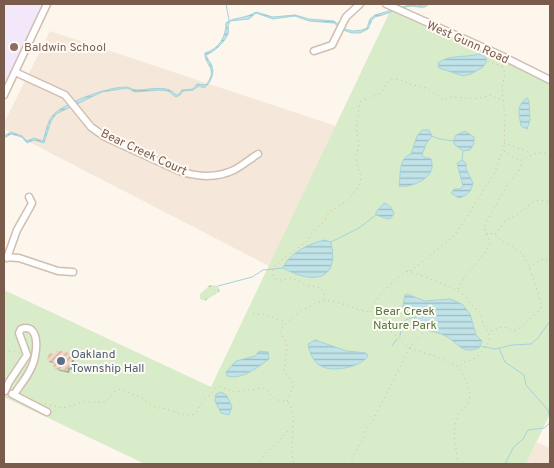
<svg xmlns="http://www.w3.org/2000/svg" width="554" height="468" viewBox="0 0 554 468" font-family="Overpass,sans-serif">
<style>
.residential{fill:#f5e8da}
.education{fill:#f3e8fa}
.wetland{fill:url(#wetland-marsh)}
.park{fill:#d8ecc9}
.water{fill:url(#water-rules);stroke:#a5d3da}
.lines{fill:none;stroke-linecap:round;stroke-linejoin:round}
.stream{stroke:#a5d3da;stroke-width:1}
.building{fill:url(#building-hatch);filter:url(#shadow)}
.minor-casing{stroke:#d1beb0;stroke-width:9}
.path{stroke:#d9b8a5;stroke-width:1;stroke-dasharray:1 4;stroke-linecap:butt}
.minor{stroke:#fff;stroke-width:6}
.education-dot{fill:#8d6e63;stroke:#fffaf3;stroke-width:2}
.service-dot{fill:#5c6f8a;stroke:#fffaf3;stroke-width:2}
.labels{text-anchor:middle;stroke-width:4;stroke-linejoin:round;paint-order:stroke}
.street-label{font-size:12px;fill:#7a5c4d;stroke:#fffaf3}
.education-label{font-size:12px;fill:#785e54;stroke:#fffaf3;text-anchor:start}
.park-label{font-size:12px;fill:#537a41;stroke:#fffaf3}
.service-label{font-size:12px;fill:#4e5e75;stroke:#fffaf3;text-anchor:start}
</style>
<defs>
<pattern id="wetland-marsh" width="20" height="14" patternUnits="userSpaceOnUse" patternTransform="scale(1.25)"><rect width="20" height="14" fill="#d8ecc9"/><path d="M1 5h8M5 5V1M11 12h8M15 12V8" fill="none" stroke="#b4c2a5"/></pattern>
<pattern id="water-rules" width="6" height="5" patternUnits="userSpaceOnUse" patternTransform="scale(1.25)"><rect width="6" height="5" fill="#bfe3e8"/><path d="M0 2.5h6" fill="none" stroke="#a0bbbe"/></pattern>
<pattern id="building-hatch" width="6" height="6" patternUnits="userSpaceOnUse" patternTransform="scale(1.25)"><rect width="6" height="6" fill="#f3d5c3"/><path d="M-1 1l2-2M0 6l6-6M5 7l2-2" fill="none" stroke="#cab0a1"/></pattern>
<filter id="shadow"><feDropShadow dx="2" dy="2" stdDeviation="0" flood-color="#0004"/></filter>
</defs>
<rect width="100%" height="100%" fill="#fdf6ec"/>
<!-- residential -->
<path class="residential" d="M 50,31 L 336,126 L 269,266 L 4,129 L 4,123 Z
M 537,442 L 550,448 L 550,464 L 526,464 Z"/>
<!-- education -->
<path class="education" d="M 4,4 L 45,4 L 4,89 Z"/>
<!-- wetland -->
<path class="wetland" d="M 210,285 L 218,286 L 220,291 L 205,301 L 200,299 L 200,294 Z"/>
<!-- park -->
<path class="park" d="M 393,5 L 550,81 L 550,414 L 526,464 L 145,464 L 4,397 L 4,290 L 211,387 Z"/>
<!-- water -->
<path class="water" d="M 427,4 L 429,4 C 423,10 418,6 411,6 C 402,7 385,15 375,17 L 372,20 L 368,29 L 360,33 L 352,33 L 343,30 L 334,23 L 309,21 L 295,16 L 273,19 L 256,13 L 249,19 L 230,21 C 227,26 229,28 228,34 C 225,42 214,52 206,55 C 207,59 211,62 212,66 C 215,73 210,84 204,88 L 199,86 L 193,90 L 183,91 L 180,95 L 176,97 L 168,91 L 160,90 L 135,92 L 127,88 L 102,92 L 56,114 L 51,121 L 44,143 L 34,140 L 27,143 L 22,137 L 11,134 L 4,138 L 4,136 L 11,132 L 22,136 L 27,141 L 34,138 L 43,141 C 46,132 47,120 55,113 C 69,101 108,87 126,87 C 130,87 132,90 137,90 C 149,90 168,84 176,95 L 179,94 L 182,90 L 193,89 L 197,84 L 206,85 C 219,68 204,65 205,53 C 219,49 226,37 226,23 C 233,17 245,19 256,12 L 273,17 L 295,15 L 309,19 L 334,21 L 344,29 L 353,31 L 362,30 L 367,28 L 370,19 L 375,15 L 409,5 L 417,6 Z
M 479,54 L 485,56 L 487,61 L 483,67 L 471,74 L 463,76 L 439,68 L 438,63 C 450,54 465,58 479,54 Z
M 527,98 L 529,101 L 530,120 L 527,129 L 521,126 C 519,114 516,105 527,98 Z
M 422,130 L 429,130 L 432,136 L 426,144 L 422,155 L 424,157 L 431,159 C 432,163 433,167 431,171 C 427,181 409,188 399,186 C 401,175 398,158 411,154 L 417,136 Z
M 465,131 L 474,137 L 474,144 L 470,150 L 463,151 L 455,145 L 453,141 L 456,135 Z
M 462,160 L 466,163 L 466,169 L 473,183 C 471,192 468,195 459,198 L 451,193 L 454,189 L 460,189 L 463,186 L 457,163 Z
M 384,203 C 390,205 392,208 394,214 L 391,218 L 388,219 L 376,215 L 376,212 Z
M 325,240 L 331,242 C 340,282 312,284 283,268 C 289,253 310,243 325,240 Z
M 407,294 L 425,301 L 450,299 L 462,304 L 470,314 L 476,335 L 482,341 L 479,348 C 462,354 461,346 450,339 C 443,333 432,331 423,330 L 411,313 L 404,309 L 403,306 L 405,295 Z
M 315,340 L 347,351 L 366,353 L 368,356 C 361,367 335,372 323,367 C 314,364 309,352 308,344 Z
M 259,351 L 268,352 L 269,359 C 257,368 242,380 227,376 L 226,372 L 236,361 L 255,356 Z
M 222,392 L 227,396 L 232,407 L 229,415 L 221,413 L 215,401 L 216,394 Z"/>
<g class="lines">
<!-- stream -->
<path class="stream" d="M 226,4 L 229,20
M 432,136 L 440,139 L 453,141
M 462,160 L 463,151
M 331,242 L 359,228 L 376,215
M 218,286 L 252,277 L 263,270 L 283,268
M 400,336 C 402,324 399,321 414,317
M 392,346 L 397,339
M 480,346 L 495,349 L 512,345 L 531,344 L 538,338 L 550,321
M 499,348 L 505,362 L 524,375 L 526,385 L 548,410 L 550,418 L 549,424 L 544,428 L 528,430 L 523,439 L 513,448 L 505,464"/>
</g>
<!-- building -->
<path class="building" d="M 56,350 L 70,353 L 70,358 L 72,358 L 70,368 L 68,367 L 67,371 L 58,369 L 53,366 L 54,362 L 47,360 L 49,353 L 55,354 Z"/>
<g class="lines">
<defs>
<path id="minor" d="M 386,4 L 498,54 L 550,80
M 314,51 L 332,45 L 346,17 L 360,4
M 15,72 L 65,95 L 91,127 L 105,137 L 179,171 C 197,177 217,178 234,170 C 243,165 250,159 258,154
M 4,95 L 47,4
M 4,257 L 19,258 L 58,271 L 73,272
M 7,258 L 17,230 L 30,207 L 32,203 L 29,197
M 5,391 L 9,382 L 27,355 L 19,333 L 21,329 C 42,322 37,358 31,368 C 27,378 19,386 14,395
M 12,394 L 47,412"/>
</defs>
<!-- minor casing -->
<use href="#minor" class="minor-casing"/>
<!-- path -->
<path class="path" d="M 504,143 L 531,153
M 504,151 L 520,161 C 531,155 538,150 550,155
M 486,233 L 495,234 C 501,243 513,245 521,253 C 530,262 537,292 542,305 L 537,313 L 517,330 L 513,331 C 502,324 501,328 488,332
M 495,234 L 506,220 L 517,215 L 534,201 L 542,200 L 550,202
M 529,268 L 540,260 L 550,259
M 407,271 C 412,271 458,290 462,293 C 469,300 473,308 481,313 L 483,324 L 489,333 L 489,342 L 476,358 L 464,362 L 459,367 L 435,356 L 417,351 L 407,346 L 370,312 C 371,302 398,276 407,271 Z
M 410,271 L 435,252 L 456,234 L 495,172 L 504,146 L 505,117 L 502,89 L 505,73 L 502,66 L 489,62 L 491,57
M 458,289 L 465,277 L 489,247 L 490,243 L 484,226 L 508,184 L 519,171 L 521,166 L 520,161
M 325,300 L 324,292 L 318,287 L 308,286 L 292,278 C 282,278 287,283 274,278 L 272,272 L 275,265 L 307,241 L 314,230 L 324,222 L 330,211 L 346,202 L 360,184 L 361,177 L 356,160 L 359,143 L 356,129 L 360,102 L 381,93 L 389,80 L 399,79 L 409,84 L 427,88 L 443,100 C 447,99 451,97 455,97 C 468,98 479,100 491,95 L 498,99 L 503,98
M 253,314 L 264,314 L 285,322
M 4,350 L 20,353
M 287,401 C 295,383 297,387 284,372 L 287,344 L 280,332 C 284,321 312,302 324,301 C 337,299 356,311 370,312
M 45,404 L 63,408 L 83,402 L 105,402 L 115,391 L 120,389 L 142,398 L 156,408 C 170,407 181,418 195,414 L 204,400 L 207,398 L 217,387 L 221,387 L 234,392 L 265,388 C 269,392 271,397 276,399 C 281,402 287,400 290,405 C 298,419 288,447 294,464
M 256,464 L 292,427
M 350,464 L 354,454 L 362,441 L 366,428 L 372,422 L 410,347 L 423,333 L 428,321
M 458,464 C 457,450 452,435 456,421 C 457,414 463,411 467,405 C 474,393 465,378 459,368"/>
<!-- minor -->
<use href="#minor" class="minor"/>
</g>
<!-- markers -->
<circle class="education-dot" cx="14" cy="47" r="5"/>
<circle class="service-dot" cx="61" cy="361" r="5"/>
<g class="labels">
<!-- street labels -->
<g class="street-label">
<text transform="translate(468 42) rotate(24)" y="4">West Gunn Road</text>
<text transform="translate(144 152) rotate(25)" y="4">Bear Creek Court</text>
</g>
<!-- education labels -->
<g class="education-label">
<text x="24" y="51">Baldwin School</text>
</g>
<!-- park labels -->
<g class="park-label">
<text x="405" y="315">Bear Creek<tspan x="405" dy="14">Nature Park</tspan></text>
</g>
<!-- service labels -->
<g class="service-label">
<text x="71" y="358">Oakland<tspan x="71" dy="14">Township Hall</tspan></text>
</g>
</g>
<!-- border -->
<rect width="554" height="468" fill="none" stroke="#7a5c4d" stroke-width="10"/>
</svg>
